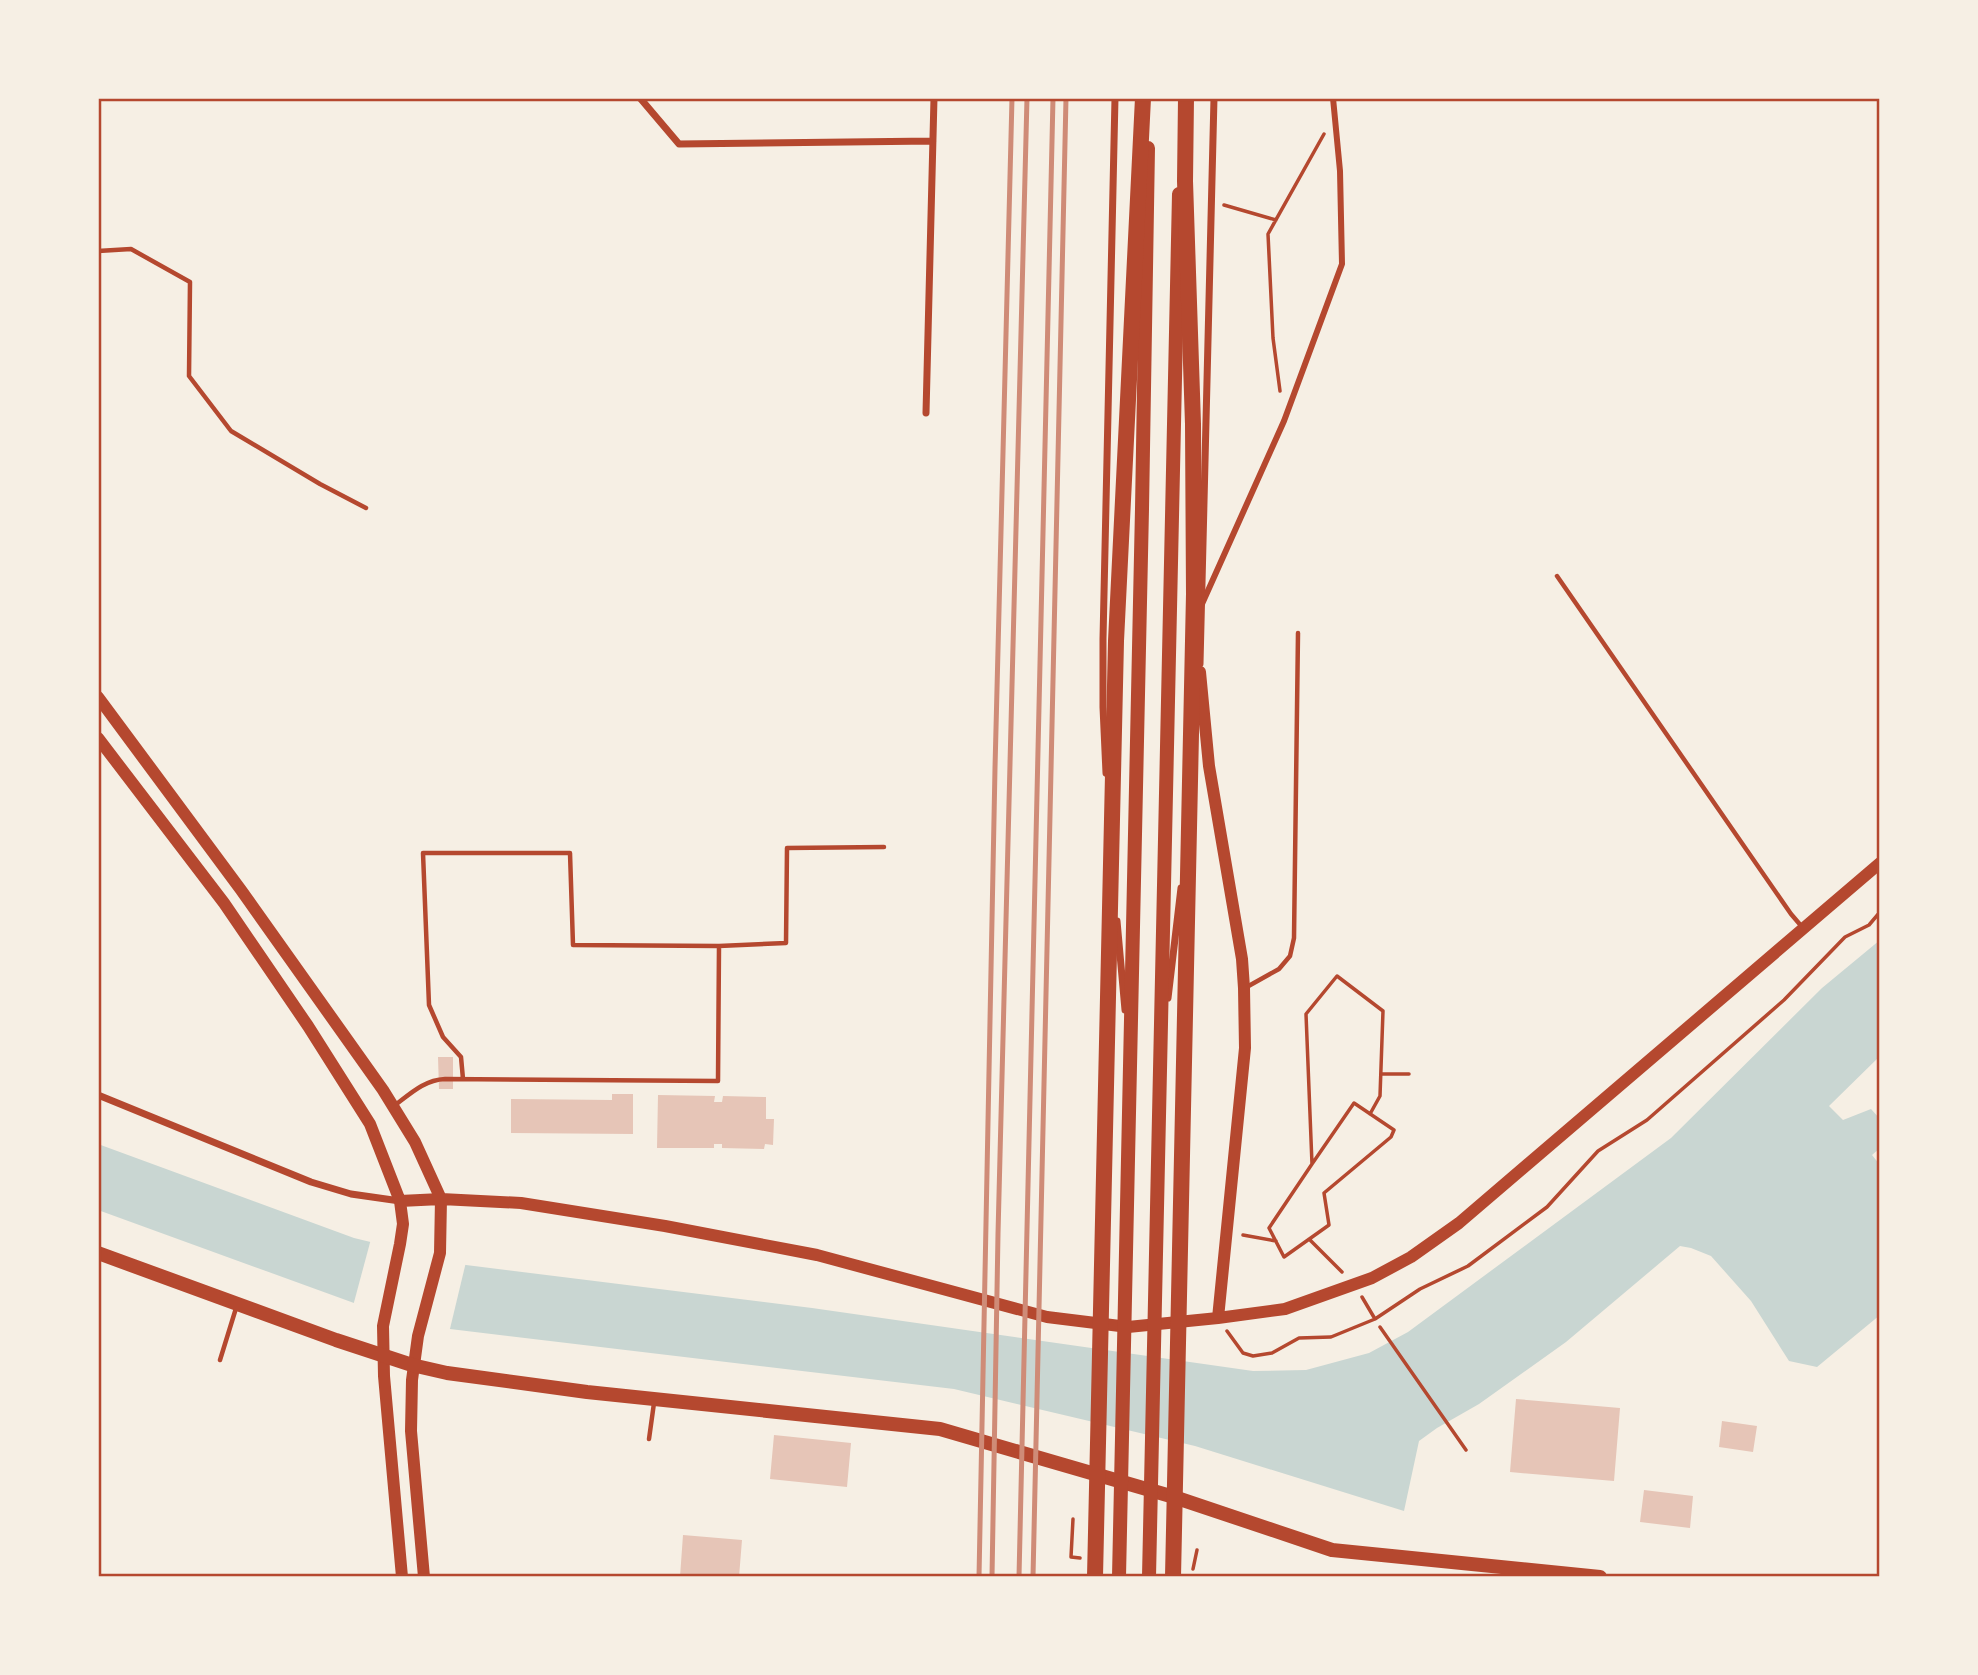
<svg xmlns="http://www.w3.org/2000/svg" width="1978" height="1675" viewBox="0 0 1978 1675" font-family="Montserrat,sans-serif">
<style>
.water{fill:#c9d6d2}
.pier{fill:#f6efe4}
.building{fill:#e6c5b7}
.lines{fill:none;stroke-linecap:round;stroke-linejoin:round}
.path{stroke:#b5482f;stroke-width:3.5}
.service{stroke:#b5482f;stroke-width:4.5}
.pedestrian{stroke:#b5482f;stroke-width:6}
.minor{stroke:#b5482f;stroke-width:7}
.tertiary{stroke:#b5482f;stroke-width:12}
.secondary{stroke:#b5482f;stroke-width:14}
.primary{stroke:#b5482f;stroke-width:14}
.trunk{stroke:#b5482f;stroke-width:16}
.rail{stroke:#cf8b77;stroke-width:5}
.neatline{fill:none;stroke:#b5482f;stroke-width:2.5}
</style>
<rect width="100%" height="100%" fill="#f6efe4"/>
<!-- water -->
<path class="water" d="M 1880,940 L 1880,1056 L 1829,1106 L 1843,1120 L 1871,1109 L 1880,1119 L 1880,1148 L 1872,1155 L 1880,1165 L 1880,1315 L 1817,1367 L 1789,1361 L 1751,1301 L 1711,1256 L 1691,1248 L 1680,1246 L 1566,1342 L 1479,1404 L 1437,1428 L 1419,1441 L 1404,1511 L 1195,1446 L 954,1389 L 450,1329 L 354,1303 L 98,1210 L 98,1144 L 354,1238 L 466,1265 L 812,1308 L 1253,1371 L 1306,1370 L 1369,1353 L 1408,1332 L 1671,1138 L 1822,988 Z"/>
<!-- pier -->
<path class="pier" d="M 371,1239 L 466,1262 L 449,1333 L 353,1306 Z"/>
<!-- building -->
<path class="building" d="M 438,1057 L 453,1057 L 453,1089 L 439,1089 Z
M 612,1094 L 633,1094 L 633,1134 L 511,1133 L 511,1099 L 612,1100 Z
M 658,1095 L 715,1096 L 714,1102 L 722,1102 L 723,1096 L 766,1097 L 766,1119 L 774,1119 L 773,1145 L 765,1144 L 764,1149 L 722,1148 L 722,1144 L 714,1144 L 714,1148 L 657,1148 Z
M 1516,1399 L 1620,1408 L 1614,1481 L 1510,1472 Z
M 1722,1421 L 1757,1426 L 1753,1452 L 1719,1447 Z
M 774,1435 L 851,1443 L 847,1487 L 770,1479 Z
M 1644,1490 L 1693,1496 L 1690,1528 L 1640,1522 Z
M 683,1535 L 742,1540 L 739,1577 L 680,1577 Z"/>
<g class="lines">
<!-- path -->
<path class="path" d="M 1224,205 L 1276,220
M 1280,391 L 1273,338 L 1268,234 L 1324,134
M 1381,1074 L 1409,1074
M 1312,1164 L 1354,1103 L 1394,1130 L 1391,1137 L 1324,1193 L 1329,1225 L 1284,1257 L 1269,1228 L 1312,1164 L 1306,1014 L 1337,976 L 1383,1011 L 1380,1096 L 1370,1114
M 1243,1235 L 1276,1241
M 1309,1239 L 1342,1272
M 1362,1297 L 1375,1319
M 1380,1327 L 1466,1450
M 1227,1331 L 1243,1353 L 1253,1356 L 1272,1353 L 1299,1338 L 1331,1337 L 1375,1319 L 1420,1289 L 1468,1266 L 1547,1207 L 1598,1151 L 1647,1120 L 1784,1000 L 1845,937 L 1869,925 L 1880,912
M 1073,1519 L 1071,1557 L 1080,1558
M 1193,1569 L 1197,1550"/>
<!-- service -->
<path class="service" d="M 98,251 L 131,249 L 190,282 L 189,376 L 231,431 L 320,484 L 366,508
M 1557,576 L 1791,914 L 1803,928
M 1245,988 L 1279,969 L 1290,956 L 1294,938 L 1298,633
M 463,1079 L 461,1057 L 443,1037 L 429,1005 L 423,853 L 570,853 L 573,945 L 719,946
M 394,1106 C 410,1094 424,1080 445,1079 L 718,1081 L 719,946 L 786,943 L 787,848 L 884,847
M 220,1360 L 237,1305
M 649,1439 L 654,1403"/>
<!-- pedestrian -->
<path class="pedestrian" d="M 1202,604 L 1284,421 L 1342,264 L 1340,171 L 1333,98"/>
<!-- minor -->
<path class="minor" d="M 640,98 L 679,144 L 933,141
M 926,413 L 934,98
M 1200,664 L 1214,98
M 1106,773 L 1103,707 L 1103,639 L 1115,98
M 1117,921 L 1125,1010
M 1168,998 L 1181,888
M 98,1095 L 311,1182 L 351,1194 L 400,1201"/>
<!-- tertiary -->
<path class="tertiary" d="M 1200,672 L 1209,766 L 1242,959 L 1244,988 L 1245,1048 L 1218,1318
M 98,697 L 241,890 L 383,1090 L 415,1142 L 441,1199 L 440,1253 L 418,1336 L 412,1380 L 411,1431 L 424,1577
M 98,738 L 224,903 L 308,1026 L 370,1124 L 400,1201 L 403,1224 L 400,1244 L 383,1326 L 384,1376 L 402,1577
M 400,1201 L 441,1199 L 521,1203 L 665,1226 L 817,1255 L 1047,1317 L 1128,1327 L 1218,1318 L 1285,1309 L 1372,1278 L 1411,1257 L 1459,1223 L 1880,863"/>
<!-- secondary -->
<path class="secondary" d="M 98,1253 L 336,1340 L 412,1365 L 447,1373 L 587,1392 L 940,1429 L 1174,1497 L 1332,1550 L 1600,1577"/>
<!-- primary -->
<path class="primary" d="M 1119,1577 L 1142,509 L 1148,148
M 1149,1577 L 1179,194"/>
<!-- trunk -->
<path class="trunk" d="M 1095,1577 L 1116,641 L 1143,98
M 1173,1577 L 1194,594 L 1193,424 L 1185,181 L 1186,98"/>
<!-- rail -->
<path class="rail" d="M 979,1577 L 995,768 L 1012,98
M 992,1577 L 998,1234 L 1027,98
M 1019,1577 L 1053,98
M 1033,1577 L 1066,98"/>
</g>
<!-- border -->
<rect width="1978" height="1675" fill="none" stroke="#f6efe4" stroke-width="200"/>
<rect x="100" y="100" width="1778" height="1475" class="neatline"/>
</svg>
